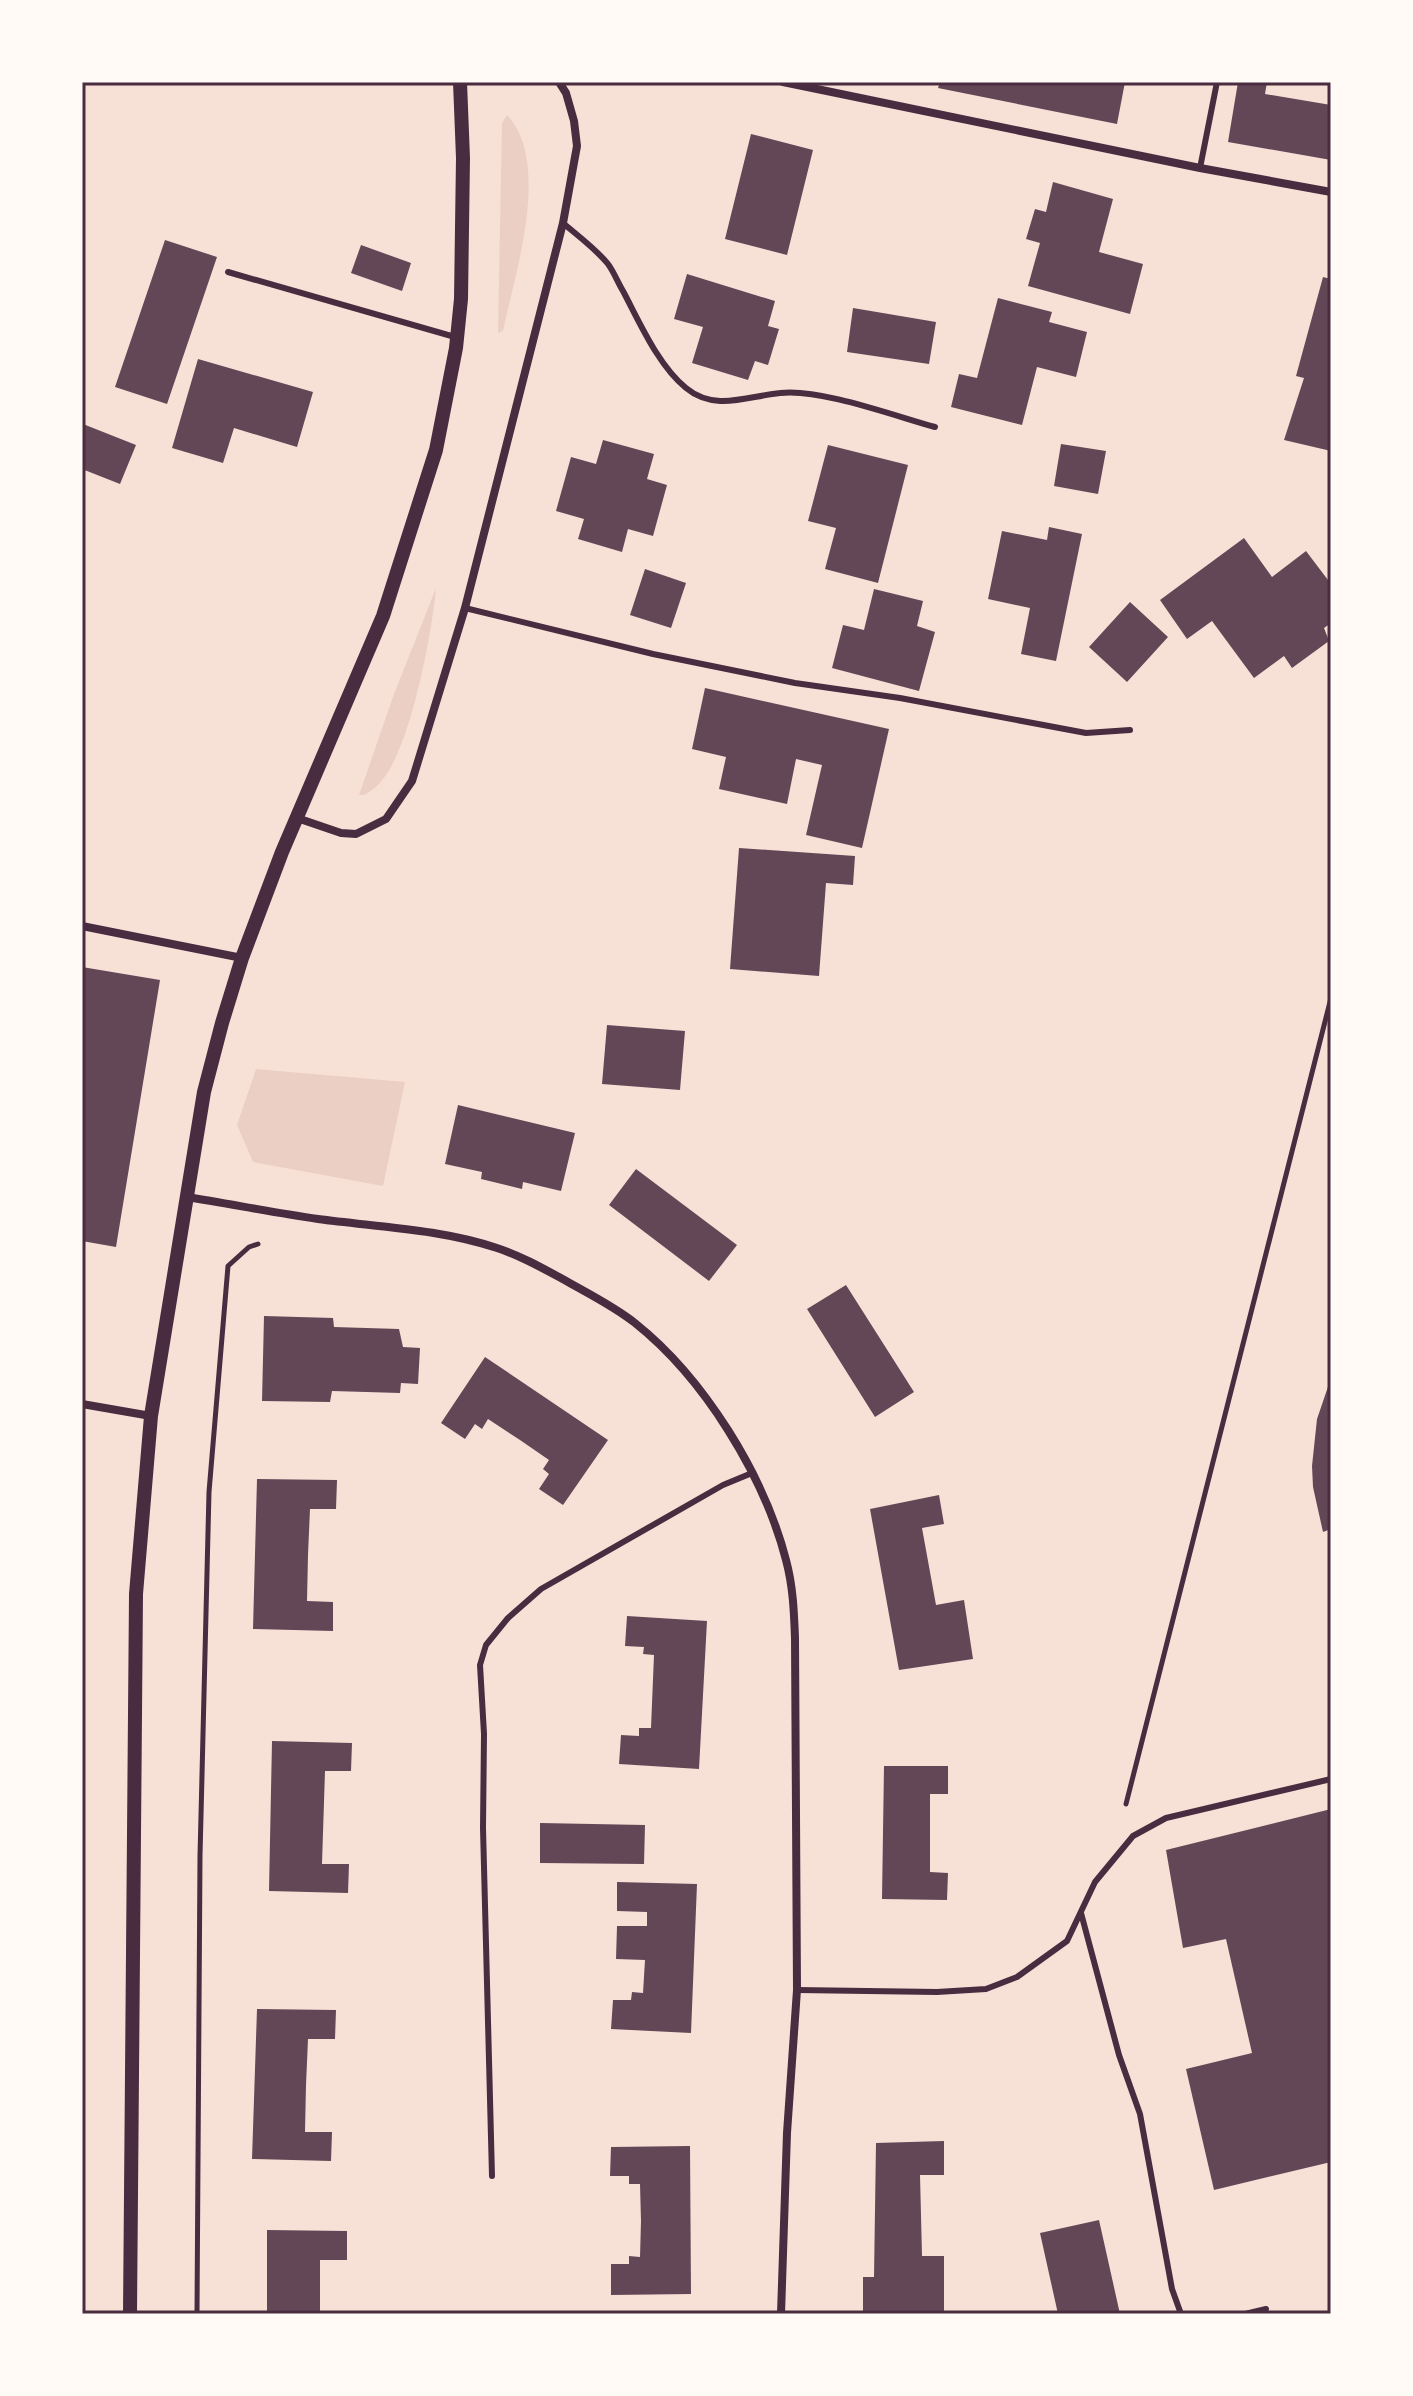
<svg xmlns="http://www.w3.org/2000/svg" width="1413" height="2396" viewBox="0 0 1413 2396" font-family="Helvetica,sans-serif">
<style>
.green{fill:#ebcfc5}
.building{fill:#644757}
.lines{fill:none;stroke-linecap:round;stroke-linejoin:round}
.path{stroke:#4a2c40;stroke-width:5}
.service{stroke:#4a2c40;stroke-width:6}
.minor{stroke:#4a2c40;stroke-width:8}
.tertiary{stroke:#4a2c40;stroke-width:14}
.neatline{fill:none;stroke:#4a2c40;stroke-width:3}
</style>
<rect width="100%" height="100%" fill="#f7e1d7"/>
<!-- green -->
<path class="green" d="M 507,115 C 552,163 515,273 503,331 L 498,333 L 502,123 Z
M 436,588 C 432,633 411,745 383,779 C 378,786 371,791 364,795 L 359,795 L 394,694 Z
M 256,1069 L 405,1082 L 383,1186 L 253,1162 L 237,1125 Z"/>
<!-- building -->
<path class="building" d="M 940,82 L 1125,82 L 1117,124 L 938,88 Z
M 1238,82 L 1267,82 L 1265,94 L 1331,105 L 1331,160 L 1228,142 Z
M 751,134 L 813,150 L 787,255 L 725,239 Z
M 1053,182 L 1113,199 L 1099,252 L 1143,264 L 1130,314 L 1028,286 L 1040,243 L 1026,239 L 1035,209 L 1046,212 Z
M 165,240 L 217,257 L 167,404 L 115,387 Z
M 361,245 L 411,263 L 402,291 L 351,273 Z
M 687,274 L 775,301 L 768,326 L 779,329 L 768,365 L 755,361 L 748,380 L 692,363 L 703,327 L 674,319 Z
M 1323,277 L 1331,279 L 1331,451 L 1284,440 L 1304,378 L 1296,376 Z
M 998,298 L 1052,312 L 1049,322 L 1087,332 L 1076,377 L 1037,367 L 1022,425 L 951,407 L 959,374 L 977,378 Z
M 853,308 L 936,322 L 929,364 L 847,352 Z
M 198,359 L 313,392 L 297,447 L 234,428 L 223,463 L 172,448 Z
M 83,424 L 136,445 L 120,484 L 82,469 Z
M 603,440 L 654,454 L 647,479 L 667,485 L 653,536 L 628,529 L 622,552 L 578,539 L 584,519 L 556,511 L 571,457 L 596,464 Z
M 1061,444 L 1106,451 L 1098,494 L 1054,486 Z
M 828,445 L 908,465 L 878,583 L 825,569 L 836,528 L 808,521 Z
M 1049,527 L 1082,534 L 1056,661 L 1021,654 L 1030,608 L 988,599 L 1002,531 L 1047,540 Z
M 1244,538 L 1272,577 L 1306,551 L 1331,584 L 1331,623 L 1324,628 L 1329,641 L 1292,668 L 1284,656 L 1254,678 L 1212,621 L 1187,639 L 1160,600 Z
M 645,569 L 686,583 L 671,628 L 630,615 Z
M 874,589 L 923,601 L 917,626 L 935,632 L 919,691 L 832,668 L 843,625 L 864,630 Z
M 1130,602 L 1168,637 L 1127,682 L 1089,647 Z
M 705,688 L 889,729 L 862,848 L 806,835 L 822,765 L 796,759 L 787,804 L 719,789 L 726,757 L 692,749 Z
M 739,848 L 855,856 L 853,885 L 826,883 L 819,976 L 730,969 Z
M 82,967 L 160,980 L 116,1247 L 82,1241 Z
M 607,1025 L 685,1031 L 680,1090 L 602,1084 Z
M 458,1105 L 575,1133 L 561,1191 L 523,1182 L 522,1189 L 481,1179 L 482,1172 L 445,1164 Z
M 636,1169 L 737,1245 L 709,1281 L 609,1205 Z
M 846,1285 L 914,1392 L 875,1417 L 807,1309 Z
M 264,1316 L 333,1318 L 334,1327 L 399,1329 L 403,1347 L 420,1348 L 418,1384 L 401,1383 L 400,1393 L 332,1391 L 330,1402 L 262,1401 Z
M 485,1357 L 608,1440 L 563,1505 L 539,1489 L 549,1474 L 543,1469 L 549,1460 L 520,1440 L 488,1419 L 482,1429 L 475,1424 L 465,1439 L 441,1423 Z
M 1331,1378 L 1331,1529 L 1323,1532 L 1313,1487 L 1312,1466 L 1317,1419 Z
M 257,1479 L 337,1480 L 336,1509 L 310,1509 L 308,1555 L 307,1601 L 333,1602 L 333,1631 L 253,1629 Z
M 939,1495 L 944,1524 L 922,1528 L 936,1605 L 964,1600 L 973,1659 L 899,1670 L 870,1509 Z
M 627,1616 L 707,1621 L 699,1769 L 619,1764 L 621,1735 L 639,1736 L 639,1728 L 651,1728 L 654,1655 L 643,1654 L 644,1647 L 625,1646 Z
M 272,1741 L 352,1743 L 351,1771 L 325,1771 L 322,1864 L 349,1864 L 348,1893 L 269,1891 Z
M 884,1766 L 948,1766 L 948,1794 L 930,1794 L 930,1872 L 948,1873 L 947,1900 L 882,1899 Z
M 1331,1809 L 1331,2162 L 1214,2190 L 1186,2069 L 1252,2053 L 1226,1939 L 1183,1948 L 1166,1850 Z
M 540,1823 L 645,1825 L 644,1864 L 540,1863 Z
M 617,1882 L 697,1884 L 691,2033 L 611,2029 L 613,2000 L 631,2000 L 632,1992 L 643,1993 L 645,1960 L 616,1959 L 617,1926 L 647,1926 L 647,1912 L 617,1911 Z
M 257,2009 L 336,2010 L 335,2039 L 308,2039 L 306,2085 L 305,2132 L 332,2132 L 331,2161 L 252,2159 Z
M 944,2141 L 944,2175 L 920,2175 L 922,2256 L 944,2256 L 944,2314 L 863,2314 L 863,2277 L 874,2277 L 876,2143 Z
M 690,2146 L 691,2294 L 611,2295 L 611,2264 L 629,2264 L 629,2256 L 640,2257 L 641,2221 L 640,2184 L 629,2184 L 629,2176 L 610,2176 L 611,2147 Z
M 1099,2220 L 1120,2314 L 1058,2314 L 1040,2233 Z
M 267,2230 L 347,2231 L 347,2260 L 320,2260 L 320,2314 L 267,2314 Z"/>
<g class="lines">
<!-- path -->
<path class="path" d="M 1126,1804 L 1331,998
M 197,2314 L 200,1856 L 209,1492 L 228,1266 L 249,1247 L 258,1244"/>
<!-- service -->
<path class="service" d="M 1200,168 L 1217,82
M 563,223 C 578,236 596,249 608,264 C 614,272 618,283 623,291 C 640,323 658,365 686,388 C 715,412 748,396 780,393 C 819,388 895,416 935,427
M 228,272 L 455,337
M 465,608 L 653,654 L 795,683 L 900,698 L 1086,733 L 1130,730
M 1081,1913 L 1119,2055 L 1140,2114 L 1172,2289 L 1181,2314
M 797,1990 L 937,1992 L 986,1989 L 1017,1977 L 1067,1941 L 1095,1882 L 1133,1836 L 1166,1818 L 1331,1779
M 492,2176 L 483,1828 L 484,1734 L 480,1665 L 486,1645 L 508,1618 L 541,1589 L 723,1485 L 752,1473
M 1245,2314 L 1266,2309"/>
<!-- minor -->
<path class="minor" d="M 783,82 L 1200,168 L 1331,192
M 297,818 L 341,833 L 356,834 L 386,819 L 412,781 L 465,608 L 563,223 L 577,146 L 574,121 L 566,93 L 559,82
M 82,926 L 242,958
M 187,1197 C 231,1204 275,1213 318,1219 C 378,1227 440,1229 497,1248 C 522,1256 546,1270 568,1282 C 591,1295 615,1307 635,1323 C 704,1378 764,1475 786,1560 C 793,1586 794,1611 795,1638 L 797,1990 L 787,2133 L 781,2314
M 82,1404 L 151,1416"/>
<!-- tertiary -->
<path class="tertiary" d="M 130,2314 L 136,1594 L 151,1416 L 204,1092 L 222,1023 L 242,958 L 282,852 L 383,616 L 436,450 L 456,348 L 461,299 L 463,158 L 460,82"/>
</g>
<!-- border -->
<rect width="1413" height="2396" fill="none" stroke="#fffaf5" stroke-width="168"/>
<rect x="84" y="84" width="1245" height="2228" class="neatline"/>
</svg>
